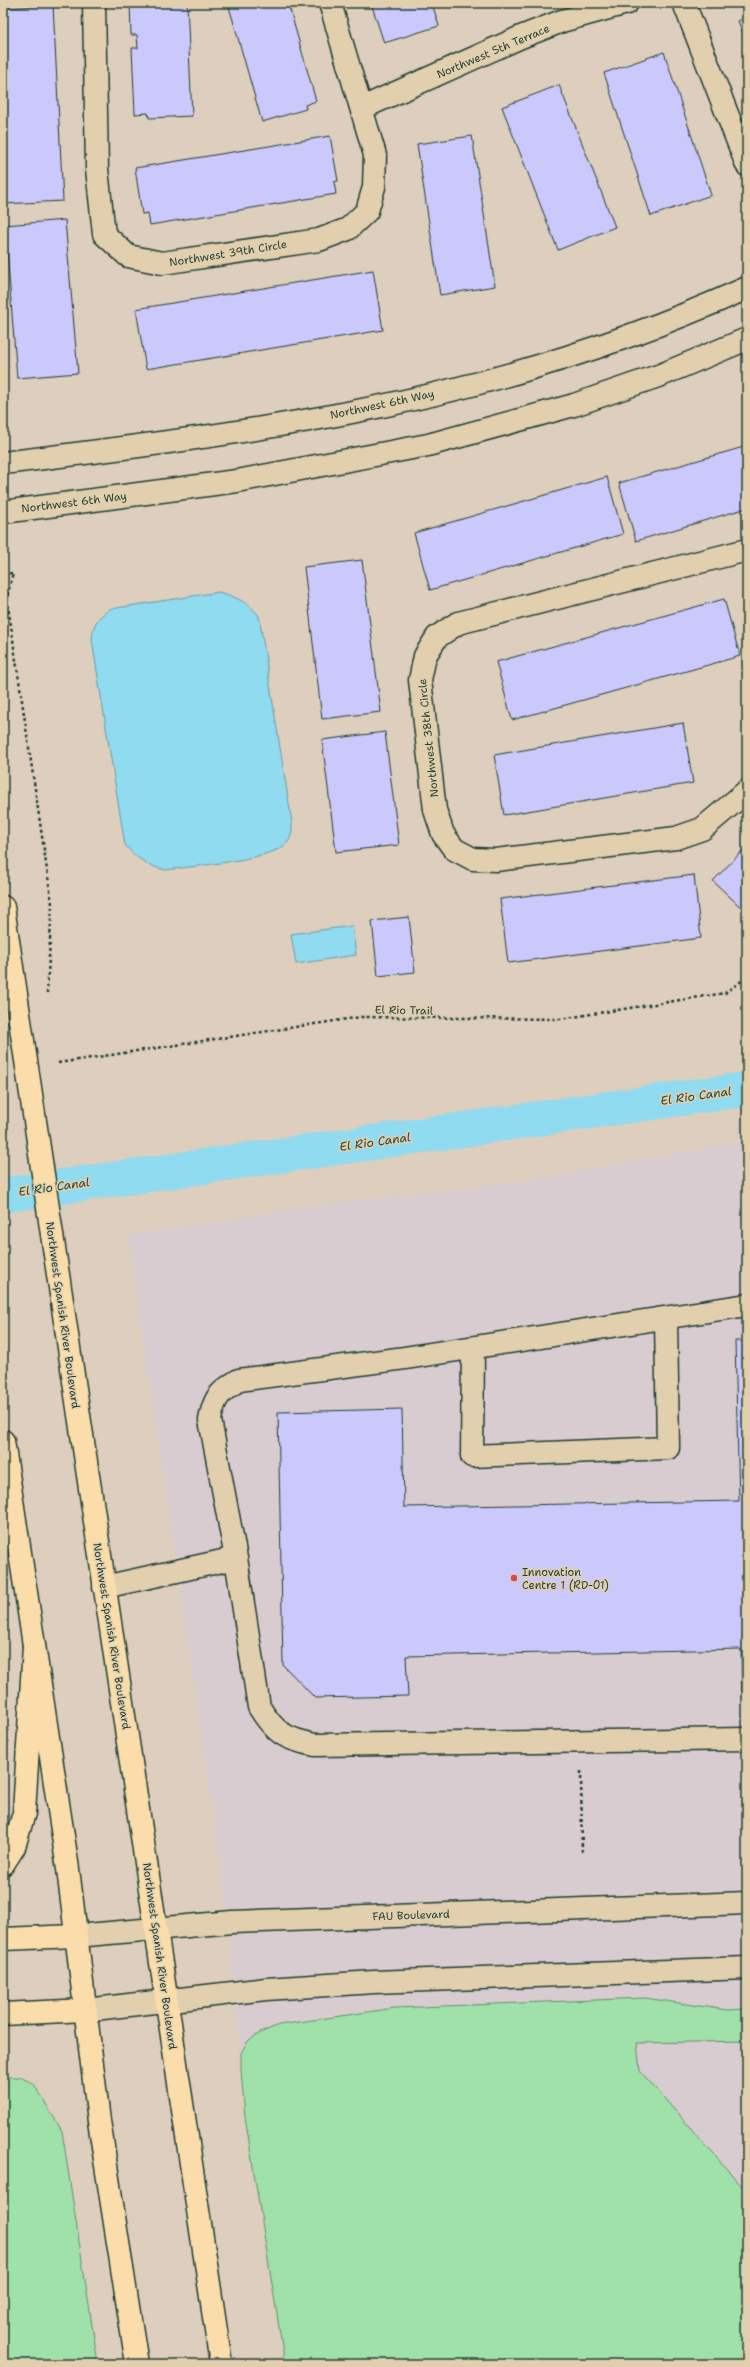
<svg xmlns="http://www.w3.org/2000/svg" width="750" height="2367" viewBox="0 0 750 2367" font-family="'Shantell Sans',sans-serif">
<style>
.built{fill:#d8ccd0}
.green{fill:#a0e1aa;stroke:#608f6f}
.water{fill:#90dbf0;stroke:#639ca5}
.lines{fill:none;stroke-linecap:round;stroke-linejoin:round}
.canal{stroke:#90dbf0;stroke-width:35}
.building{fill:#cbc8fb;stroke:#1f3d34}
.minor-casing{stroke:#1f3d34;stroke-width:25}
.major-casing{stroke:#1f3d34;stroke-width:25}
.highway-casing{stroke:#1f3d34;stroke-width:25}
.path{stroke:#1f3d34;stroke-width:2.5;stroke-dasharray:3 3;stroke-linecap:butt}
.minor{stroke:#e1cfad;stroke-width:22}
.major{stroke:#faddab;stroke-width:22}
.highway{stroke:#faddab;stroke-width:22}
.poi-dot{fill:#d1495b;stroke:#e1cfad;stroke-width:1.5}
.labels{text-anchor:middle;stroke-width:3;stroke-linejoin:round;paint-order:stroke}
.street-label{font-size:11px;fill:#1f3d34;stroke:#e1cfad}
.poi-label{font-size:11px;fill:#1f3d34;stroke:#e1cfad;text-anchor:start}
.water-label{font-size:12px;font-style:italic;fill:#25453d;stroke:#e1cfad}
</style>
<rect width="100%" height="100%" fill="#ddcebd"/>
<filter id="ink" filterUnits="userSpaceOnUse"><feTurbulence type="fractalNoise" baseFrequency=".025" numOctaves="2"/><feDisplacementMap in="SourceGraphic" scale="8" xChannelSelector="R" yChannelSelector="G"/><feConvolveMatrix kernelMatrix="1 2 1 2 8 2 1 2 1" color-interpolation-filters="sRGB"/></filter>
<g filter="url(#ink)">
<!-- built -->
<path class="built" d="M 747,1140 L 747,2364 L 285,2364 L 245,2117 L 241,2070 L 241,2053 L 220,1859 L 128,1236 L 311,1206 L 532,1180 Z"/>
<!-- green -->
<path class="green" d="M 645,1998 L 727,2010 L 747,2009 L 747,2041 L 637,2043 L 640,2071 L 747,2192 L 747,2364 L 285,2364 L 245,2117 L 241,2070 L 241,2053 L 248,2041 L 260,2033 L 279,2025 L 395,2008 Z
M 3,2077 L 20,2077 L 34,2084 L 62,2131 L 98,2364 L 3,2364 Z"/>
<!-- water -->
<path class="water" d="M 219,592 C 236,597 248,602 259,616 L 292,823 C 292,830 292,840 285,845 C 268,860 192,866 166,870 C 148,866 137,859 125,845 L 92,640 C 93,624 97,618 110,609 Z
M 352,926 L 356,955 L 296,964 L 291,934 Z"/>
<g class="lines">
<!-- canal -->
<path class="canal" d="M 3,1195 L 747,1089"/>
</g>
<!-- building -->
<path class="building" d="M 130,3 L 187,3 L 192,116 L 149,118 L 148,113 L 135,114 L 132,48 L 138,48 L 137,35 L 131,35 Z
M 228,3 L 288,3 L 316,101 L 305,105 L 306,109 L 262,122 Z
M 371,3 L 432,3 L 439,26 L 384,43 Z
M 53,5 L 63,201 L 3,204 L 3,8 Z
M 747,17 L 747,43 L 738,21 Z
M 664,52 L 711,195 L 651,216 L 604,73 Z
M 559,85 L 615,227 L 558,250 L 502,107 Z
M 330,136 L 338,181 L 334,182 L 336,194 L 150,225 L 148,213 L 142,214 L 135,168 Z
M 472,136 L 495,286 L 440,295 L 417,144 Z
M 65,220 L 78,373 L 17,378 L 5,225 Z
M 373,270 L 383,330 L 146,369 L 136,309 Z
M 747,446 L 747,508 L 636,541 L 619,483 Z
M 607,477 L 623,534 L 430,590 L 414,533 Z
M 362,560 L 381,712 L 322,719 L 304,567 Z
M 724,599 L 740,656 L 512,720 L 496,662 Z
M 683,723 L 693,783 L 504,815 L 494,755 Z
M 385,732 L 399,845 L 336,852 L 322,740 Z
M 747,846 L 747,913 L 713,881 Z
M 694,875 L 701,938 L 508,963 L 500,899 Z
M 409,917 L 415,972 L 378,976 L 372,921 Z
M 735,1341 L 747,1341 L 747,1691 L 742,1691 L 741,1649 L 406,1656 L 408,1696 L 315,1698 L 283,1665 L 278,1412 L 402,1409 L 404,1507 L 739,1501 Z"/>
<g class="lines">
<defs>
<path id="minor" d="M 94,3 L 97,169 L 104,234 L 128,256 L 162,263 L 319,240 L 348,229 L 367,211 L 374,187 L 375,155 L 330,3
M 684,3 L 747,165
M 362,108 L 521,37 L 562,21 L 627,3
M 3,463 C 118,449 233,435 347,413 C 484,387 620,345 747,288
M 3,512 L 237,481 L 428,445 L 574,405 L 661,375 L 747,339
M 747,550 L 458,623 L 437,637 L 425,656 L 420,680 L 435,810 L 443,834 L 454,849 L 473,859 L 496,860 L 676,838 L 702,829 L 747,791
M 473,1348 L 472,1456 L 668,1448 L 666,1318
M 236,1558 L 259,1707 C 275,1733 285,1739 315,1745 L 747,1739
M 104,1587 L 236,1558 L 210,1420 C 214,1398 219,1392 239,1380 L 405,1358 L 747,1305
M 76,1936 L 232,1922 L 747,1903
M 86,2010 L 266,1989 L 374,1982 L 747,1968"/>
<path id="major" d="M 3,907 L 221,2364
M 3,1441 L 68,1869 L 99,2121 L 137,2364"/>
<path id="highway" d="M 3,1864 L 14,1847 L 24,1813 L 34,1646
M 3,1939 L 76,1936
M 3,2014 L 86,2010"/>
</defs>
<!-- minor casing -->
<use href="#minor" class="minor-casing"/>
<!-- major casing -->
<use href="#major" class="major-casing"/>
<!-- highway casing -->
<use href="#highway" class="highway-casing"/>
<!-- path -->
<path class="path" d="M 3,574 L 13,573 L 7,597 L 8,606 L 52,904 L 47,993
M 58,1063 L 361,1017 L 560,1019 L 725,993 L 747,977
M 581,1771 L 582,1854"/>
<!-- minor -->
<use href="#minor" class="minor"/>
<!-- major -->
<use href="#major" class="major"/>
<!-- highway -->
<use href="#highway" class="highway"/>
</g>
</g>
<!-- markers -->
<circle class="poi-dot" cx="514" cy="1578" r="4"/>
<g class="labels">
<!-- street labels -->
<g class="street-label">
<text transform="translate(493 51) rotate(-23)" y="4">Northwest 5th Terrace</text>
<text transform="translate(228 253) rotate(-9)" y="4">Northwest 39th Circle</text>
<text transform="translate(382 404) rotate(-12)" y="4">Northwest 6th Way</text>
<text transform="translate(74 502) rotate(-7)" y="4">Northwest 6th Way</text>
<text transform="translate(428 738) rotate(-96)" y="4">Northwest 38th Circle</text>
<text transform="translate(404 1010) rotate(1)" y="4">El Rio Trail</text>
<text transform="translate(63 1315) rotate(82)" y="4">Northwest Spanish River Boulevard</text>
<text transform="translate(112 1636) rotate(81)" y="4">Northwest Spanish River Boulevard</text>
<text transform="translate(411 1915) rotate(-2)" y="4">FAU Boulevard</text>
<text transform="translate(160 1956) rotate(82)" y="4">Northwest Spanish River Boulevard</text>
</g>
<!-- poi labels -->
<g class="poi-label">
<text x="522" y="1576">Innovation<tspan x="522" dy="13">Centre 1 (RD-01)</tspan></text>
</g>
<!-- water labels -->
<g class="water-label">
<text transform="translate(696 1096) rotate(-8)" y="4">El Rio Canal</text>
<text transform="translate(375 1142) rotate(-8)" y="4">El Rio Canal</text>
<text transform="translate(54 1187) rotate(-8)" y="4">El Rio Canal</text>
</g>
</g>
<!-- margin -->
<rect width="750" height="2367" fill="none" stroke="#e1cfad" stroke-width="16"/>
<rect x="8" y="8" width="734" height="2351" fill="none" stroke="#1f3d34" stroke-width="1.5" filter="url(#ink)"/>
</svg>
